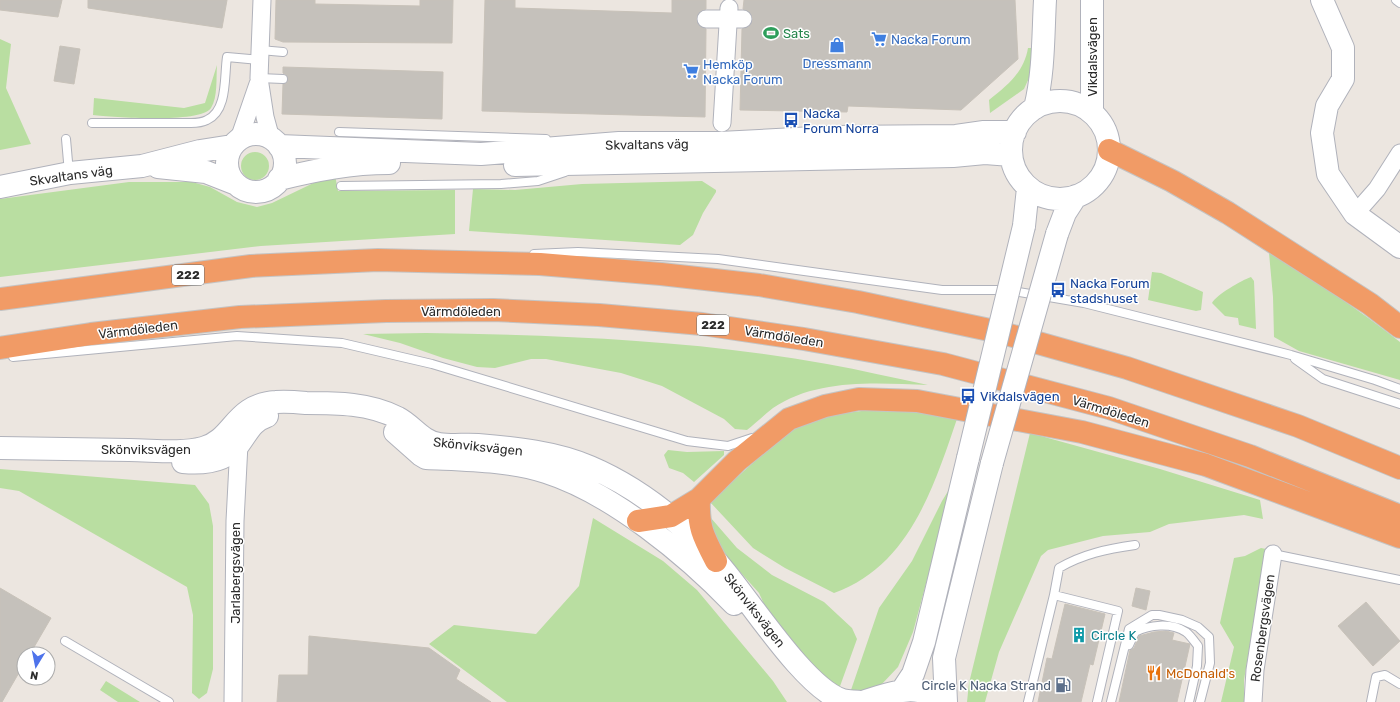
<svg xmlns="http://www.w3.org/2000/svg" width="1400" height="702" viewBox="0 0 1400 702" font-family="Rubik,sans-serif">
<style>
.green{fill:#b9dea1}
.building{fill:#c5c1bb;stroke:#c8c2b9}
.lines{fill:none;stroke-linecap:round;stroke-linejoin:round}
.lane-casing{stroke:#b0b2bb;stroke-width:10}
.street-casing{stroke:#b0b2bb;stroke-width:19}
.secondary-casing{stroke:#b0b2bb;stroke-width:24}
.highway-casing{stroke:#c4c4c4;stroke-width:24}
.lane{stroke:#fff;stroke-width:8}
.street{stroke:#fff;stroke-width:17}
.secondary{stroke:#fff;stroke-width:22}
.highway{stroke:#f19b66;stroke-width:22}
.secondary-bridge-casing{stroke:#b0b2bb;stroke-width:24;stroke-linecap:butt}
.secondary-bridge{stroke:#fff;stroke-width:22}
.labels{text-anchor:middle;stroke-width:3;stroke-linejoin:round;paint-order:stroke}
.shield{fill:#fff;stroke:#6b6b6b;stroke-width:1}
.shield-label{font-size:12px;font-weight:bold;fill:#2c2c2c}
.leisure-label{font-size:13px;fill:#27864d;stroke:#fff;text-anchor:start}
.shop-label{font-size:13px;fill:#366cbe;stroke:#fff;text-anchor:start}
.street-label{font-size:13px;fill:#2c2c2c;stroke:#fff}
.transit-label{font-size:13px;fill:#164399;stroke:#fff;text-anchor:start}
.culture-label{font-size:13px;fill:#0d838f;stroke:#fff;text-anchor:start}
.food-label{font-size:13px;fill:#c56008;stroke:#fff;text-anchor:start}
.service-label{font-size:13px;fill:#4e5e75;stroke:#fff;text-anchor:end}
</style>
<rect width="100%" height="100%" fill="#ece6e0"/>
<!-- green -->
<path class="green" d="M 0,39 L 11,44 L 6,88 L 31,144 L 0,150 Z
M 1028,48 L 1037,48 L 1033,69 L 1024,89 L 990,113 L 989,100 C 1008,85 1024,72 1028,48 Z
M 217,65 C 216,78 218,97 211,108 C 200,124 112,117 93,115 L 94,98 L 184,108 L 205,103 Z
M241 166a14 14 0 1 1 28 0a14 14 0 1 1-28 0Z
M 335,175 L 338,191 L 455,190 L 455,234 L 261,246 L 0,277 L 0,199 L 129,182 L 192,182 L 210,187 L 237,202 L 257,207 L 272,203 L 328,176 Z
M 702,181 L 716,190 L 716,192 L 703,213 L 693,235 L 680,245 L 469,231 L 473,189 L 515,190 L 582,184 Z
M 1269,253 C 1315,280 1358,309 1400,342 L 1400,380 L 1299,351 L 1274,337 L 1273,297 Z
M 1152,272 L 1161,273 L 1203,292 L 1201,310 L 1196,311 L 1148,300 Z
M 1251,277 L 1254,281 L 1256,329 L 1239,325 L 1238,318 L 1225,316 L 1212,303 C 1216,295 1242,280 1251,277 Z
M 426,333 C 560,335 695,340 827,364 C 861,370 894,378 928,385 C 877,383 817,378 773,408 C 764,415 756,423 747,430 L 735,429 L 724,419 L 662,386 L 621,373 L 546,359 L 531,359 L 495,368 L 477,367 L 443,358 L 400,343 L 363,334 Z
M 884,408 L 958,416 C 934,486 910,566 834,593 L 785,568 L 753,548 L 710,502 L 789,430 L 831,415 Z
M 1030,433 L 1160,469 L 1260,500 L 1263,519 L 1244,515 L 1169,524 L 1150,532 L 1103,536 L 1048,550 L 1041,556 L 999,652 L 985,702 L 967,702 L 969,683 Z
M 668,450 L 687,452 L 724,451 L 724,455 L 694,482 L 683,473 L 669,468 L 664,455 Z
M 0,469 L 195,485 L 209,504 L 213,526 L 213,669 L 207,693 L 199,699 L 192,693 L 193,615 L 187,587 L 19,491 L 0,488 Z
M 953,483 L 913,632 L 898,667 L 881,685 L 868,691 L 851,690 L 879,608 L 912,561 L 942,501 Z
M 704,510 L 737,548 L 772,575 L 824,602 L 852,628 L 857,639 L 839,689 L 822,680 L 768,613 L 759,593 L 715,544 Z
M 593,518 L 663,561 L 697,590 L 773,681 L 787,702 L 507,702 L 429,644 L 454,625 L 536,634 L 579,586 Z
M 1261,548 L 1266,549 L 1244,680 L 1244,702 L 1221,702 L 1234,647 L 1220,623 L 1234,558 L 1245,556 Z
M 106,681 L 140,702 L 118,702 L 100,690 Z"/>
<!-- building -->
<path class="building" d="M 0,0 L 62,0 L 58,17 L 0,10 Z
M 88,0 L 227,0 L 222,28 L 88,8 Z
M 276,0 L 315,0 L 315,4 L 420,6 L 420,0 L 453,0 L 452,43 L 283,42 L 275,39 Z
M 485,0 L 515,0 L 515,8 L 672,13 L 672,0 L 706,0 L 706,9 L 701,11 L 696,19 L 698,24 L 706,29 L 705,117 L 482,111 Z
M 744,0 L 1015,0 L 1018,59 L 961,110 L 848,106 L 847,112 L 740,110 L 742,29 L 748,27 L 753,19 L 751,14 L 743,9 Z
M 60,46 L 80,49 L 74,84 L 54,81 Z
M 283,67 L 443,72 L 442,119 L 282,114 L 283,84 L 287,82 L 288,79 L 286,75 L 283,73 Z
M 0,588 L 51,618 L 30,654 L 24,654 L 24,664 L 2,702 L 0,702 Z
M 1136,588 L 1150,591 L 1146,610 L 1132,606 Z
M 1366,602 L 1400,641 L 1373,666 L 1338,626 Z
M 1065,604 L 1105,614 L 1093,665 L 1090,664 L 1081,702 L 1038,702 L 1047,658 L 1052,659 Z
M 1166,631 L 1174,633 L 1172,640 L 1190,644 L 1177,702 L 1119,702 L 1130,650 L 1134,648 L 1139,636 L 1154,632 Z
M 309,636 L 429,648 L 460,670 L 456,679 L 491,702 L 277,702 L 279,675 L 308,675 Z"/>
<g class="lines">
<defs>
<path id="lane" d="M 1396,0 L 1400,3
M 260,50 L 283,52
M 259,78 L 283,79
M 92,123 L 191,123 C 196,123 203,122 207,120 C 228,111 224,76 227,57 L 260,60
M 339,132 L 546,139
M 66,139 L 69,173
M 341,186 L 501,184 L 538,181 L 565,172
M 534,254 L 578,252 L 718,259 L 942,290 L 1007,290 L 1084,303 L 1291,355 L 1375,380 L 1400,389
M 13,357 L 237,336 L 342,343 L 432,364 L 687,441 L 728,446 L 752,438
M 1295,359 L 1323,379 L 1400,404
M 1273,554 L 1400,580
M 1054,595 L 1059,568 C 1083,554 1107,549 1135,545
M 65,641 L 169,702
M 1129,645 L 1135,632 C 1149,625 1171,622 1186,632 C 1190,635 1195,642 1198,646 L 1197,666 L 1189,702
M 1028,702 L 1054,595 L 1118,611 L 1097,702
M 1111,702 L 1129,629 L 1152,615 L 1159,615 L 1182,620 L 1198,627 L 1209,637 L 1210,663 L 1200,702
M 1371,702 L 1376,677 L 1385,675 L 1400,684"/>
<path id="street" d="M 262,0 L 259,78 L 265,117 L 271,139
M 706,19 L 743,19
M 722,123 L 729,8
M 239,139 L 258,84
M 1355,214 L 1377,189 L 1400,153
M 233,702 L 235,521 L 239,444
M 1253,702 L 1255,670 L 1273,554"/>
<path id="secondary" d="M 1092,0 L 1092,113
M 1322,0 L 1343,48 L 1343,79 L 1327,106 L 1322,133 L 1328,174 L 1355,214 L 1400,247
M1011 150a49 49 0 1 1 98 0a49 49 0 1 1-98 0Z
M 1035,108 C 1044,72 1043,36 1045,0
M227 163a29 29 0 1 1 58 0a29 29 0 1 1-58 0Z
M 279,146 L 481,154 L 619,143 L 720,143 L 833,137 L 956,136 L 984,132 L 1015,132
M 515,165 L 953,156 L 985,153 L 1011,155
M 158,167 L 206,172 L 234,183
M 279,179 C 316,170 351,163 389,163
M 0,187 L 70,173 L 142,166 L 200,151 L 232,146
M 1024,226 L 1028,188
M 1057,234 L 1065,213 L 1076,196
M 395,432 L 421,455 L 426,458 C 466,460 508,460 546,472 C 612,493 687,555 734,604
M 0,448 C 43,449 86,449 129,450 C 153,450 180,454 203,448 C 235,439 233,405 276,402 C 286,401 296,402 306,403 C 336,403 370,403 398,418 C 412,425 422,442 439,444 C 452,446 465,444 478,445 C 515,448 556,452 590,467 C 639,488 681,522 716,561 C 746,594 803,687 842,700 C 848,702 855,701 861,702
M 183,462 C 204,464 226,462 239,444 C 248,432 252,421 267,416
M 903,689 L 913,674 L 924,642 L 968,458
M 863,702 C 891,693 917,681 942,702
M 946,702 L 944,658 L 992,463"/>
<path id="highway" d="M 1109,150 L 1172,181 L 1228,213 L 1370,304 L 1400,327
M 0,299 L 251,266 L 378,260 L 540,264 L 661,274 L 759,285 L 858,302 L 999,332 L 1127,368 L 1298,426 L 1400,468
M 0,348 L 91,334 L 240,317 L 386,311 L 493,310 L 599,315 L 702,324 L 804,339 L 943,364 L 1109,408 L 1250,456 L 1400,516
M 638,521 L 671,516 L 699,499
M 716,561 C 703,536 698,527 699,499 L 737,461 L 789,419 L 825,406 L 859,399 L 917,401 L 1082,432 L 1206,465 L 1400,537"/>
</defs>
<!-- lane casing -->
<use href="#lane" class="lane-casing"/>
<!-- street casing -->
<use href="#street" class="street-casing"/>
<!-- secondary casing -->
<use href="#secondary" class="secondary-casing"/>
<!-- highway casing -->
<use href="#highway" class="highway-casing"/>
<!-- lane -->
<use href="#lane" class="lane"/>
<!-- street -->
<use href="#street" class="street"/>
<!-- secondary -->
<use href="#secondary" class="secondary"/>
<!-- highway -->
<use href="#highway" class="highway"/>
<defs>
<path id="secondary-bridge" d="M 968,458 L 1024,226
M 992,463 L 1057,234"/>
</defs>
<!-- secondary-bridge casing -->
<use href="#secondary-bridge" class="secondary-bridge-casing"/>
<!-- secondary-bridge -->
<use href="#secondary-bridge" class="secondary-bridge"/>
</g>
<!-- icons -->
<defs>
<symbol id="stadium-bare" viewBox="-9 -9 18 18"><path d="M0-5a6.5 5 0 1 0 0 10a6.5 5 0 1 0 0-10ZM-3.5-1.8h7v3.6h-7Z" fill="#2e9e5b" stroke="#fff" stroke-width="2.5" paint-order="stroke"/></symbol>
<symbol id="supermarket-bare" viewBox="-9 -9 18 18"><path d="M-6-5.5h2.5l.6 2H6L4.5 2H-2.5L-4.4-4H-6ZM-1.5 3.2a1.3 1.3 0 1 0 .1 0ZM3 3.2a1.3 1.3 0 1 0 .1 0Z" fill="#3f7fe0" stroke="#fff" stroke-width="2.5" paint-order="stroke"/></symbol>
<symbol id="shop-bare" viewBox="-9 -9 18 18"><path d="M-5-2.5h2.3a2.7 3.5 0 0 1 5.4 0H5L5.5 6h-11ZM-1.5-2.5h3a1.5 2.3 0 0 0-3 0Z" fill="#3f7fe0" stroke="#fff" stroke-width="2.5" paint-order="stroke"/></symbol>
<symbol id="bus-bare" viewBox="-9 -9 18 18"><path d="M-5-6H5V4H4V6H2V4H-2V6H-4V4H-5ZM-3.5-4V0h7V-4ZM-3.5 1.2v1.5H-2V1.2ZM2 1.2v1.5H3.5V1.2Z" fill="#1a4fb4" stroke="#fff" stroke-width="2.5" paint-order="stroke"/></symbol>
<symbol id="building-bare" viewBox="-9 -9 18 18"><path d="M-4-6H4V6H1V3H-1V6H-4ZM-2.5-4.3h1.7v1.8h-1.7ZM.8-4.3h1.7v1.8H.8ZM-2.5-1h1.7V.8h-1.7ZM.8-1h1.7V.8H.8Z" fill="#0f9aa8" stroke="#fff" stroke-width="2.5" paint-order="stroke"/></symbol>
<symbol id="restaurant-bare" viewBox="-9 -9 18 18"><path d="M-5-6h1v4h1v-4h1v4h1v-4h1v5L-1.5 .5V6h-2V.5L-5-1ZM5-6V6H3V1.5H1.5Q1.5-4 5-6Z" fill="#e8710a" stroke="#fff" stroke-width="2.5" paint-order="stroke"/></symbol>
<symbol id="fuel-bare" viewBox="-9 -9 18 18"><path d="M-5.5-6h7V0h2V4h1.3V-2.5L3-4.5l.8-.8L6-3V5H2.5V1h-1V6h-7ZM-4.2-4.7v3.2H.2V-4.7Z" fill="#5c6f8a" stroke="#fff" stroke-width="2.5" paint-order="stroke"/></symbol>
</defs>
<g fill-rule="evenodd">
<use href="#stadium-bare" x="760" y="22" width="22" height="22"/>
<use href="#supermarket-bare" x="868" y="28" width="22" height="22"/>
<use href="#shop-bare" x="826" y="34" width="22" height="22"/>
<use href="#supermarket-bare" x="680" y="60" width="22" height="22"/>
<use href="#bus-bare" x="780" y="109" width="22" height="22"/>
<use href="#bus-bare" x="1047" y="279" width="22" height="22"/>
<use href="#bus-bare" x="957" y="385" width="22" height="22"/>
<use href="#building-bare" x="1068" y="624" width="22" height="22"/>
<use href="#restaurant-bare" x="1143" y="662" width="22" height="22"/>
<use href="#fuel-bare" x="1052" y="674" width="22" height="22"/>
</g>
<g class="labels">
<!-- shield labels -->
<g class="shield">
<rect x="172" y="265" width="32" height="20" rx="3"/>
<rect x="697" y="315" width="32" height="20" rx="3"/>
</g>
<g class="shield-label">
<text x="188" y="279">222</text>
<text x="713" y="329">222</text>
</g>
<!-- leisure labels -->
<g class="leisure-label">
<text x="783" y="38">Sats</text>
</g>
<!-- shop labels -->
<g class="shop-label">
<text x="891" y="44">Nacka Forum</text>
<text x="837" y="68" text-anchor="middle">Dressmann</text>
<text x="703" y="69">Hemköp<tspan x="703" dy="15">Nacka Forum</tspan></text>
</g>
<!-- street labels -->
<g class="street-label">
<text transform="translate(1092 57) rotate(-90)" y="5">Vikdalsvägen</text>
<text transform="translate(647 144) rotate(-1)" y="5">Skvaltans väg</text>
<text transform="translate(71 175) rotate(-8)" y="5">Skvaltans väg</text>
<text x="461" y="316">Värmdöleden</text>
<text transform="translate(138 329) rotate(-7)" y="5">Värmdöleden</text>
<text transform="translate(784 336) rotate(9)" y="5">Värmdöleden</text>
<text transform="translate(1111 411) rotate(17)" y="5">Värmdöleden</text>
<text transform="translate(478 446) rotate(6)" y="5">Skönviksvägen</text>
<text x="146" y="454">Skönviksvägen</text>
<text transform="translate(235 573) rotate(-90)" y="5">Jarlabergsvägen</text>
<text transform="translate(755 610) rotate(52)" y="5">Skönviksvägen</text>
<text transform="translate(1262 628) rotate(-82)" y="5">Rosenbergsvägen</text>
</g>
<!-- transit labels -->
<g class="transit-label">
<text x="803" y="118">Nacka<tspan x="803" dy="15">Forum Norra</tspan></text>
<text x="1070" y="288">Nacka Forum<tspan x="1070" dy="15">stadshuset</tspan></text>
<text x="980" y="401">Vikdalsvägen</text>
</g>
<!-- culture labels -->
<g class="culture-label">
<text x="1091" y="640">Circle K</text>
</g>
<!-- food labels -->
<g class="food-label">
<text x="1166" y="678">McDonald's</text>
</g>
<!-- service labels -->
<g class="service-label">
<text x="1051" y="690">Circle K Nacka Strand</text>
</g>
</g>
<!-- north arrow -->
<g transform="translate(36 666) rotate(190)"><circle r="19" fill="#ffffff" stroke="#ababab"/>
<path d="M0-3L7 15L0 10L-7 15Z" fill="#4e73eb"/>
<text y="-6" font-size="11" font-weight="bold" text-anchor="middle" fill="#2c2c2c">N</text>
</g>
</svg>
